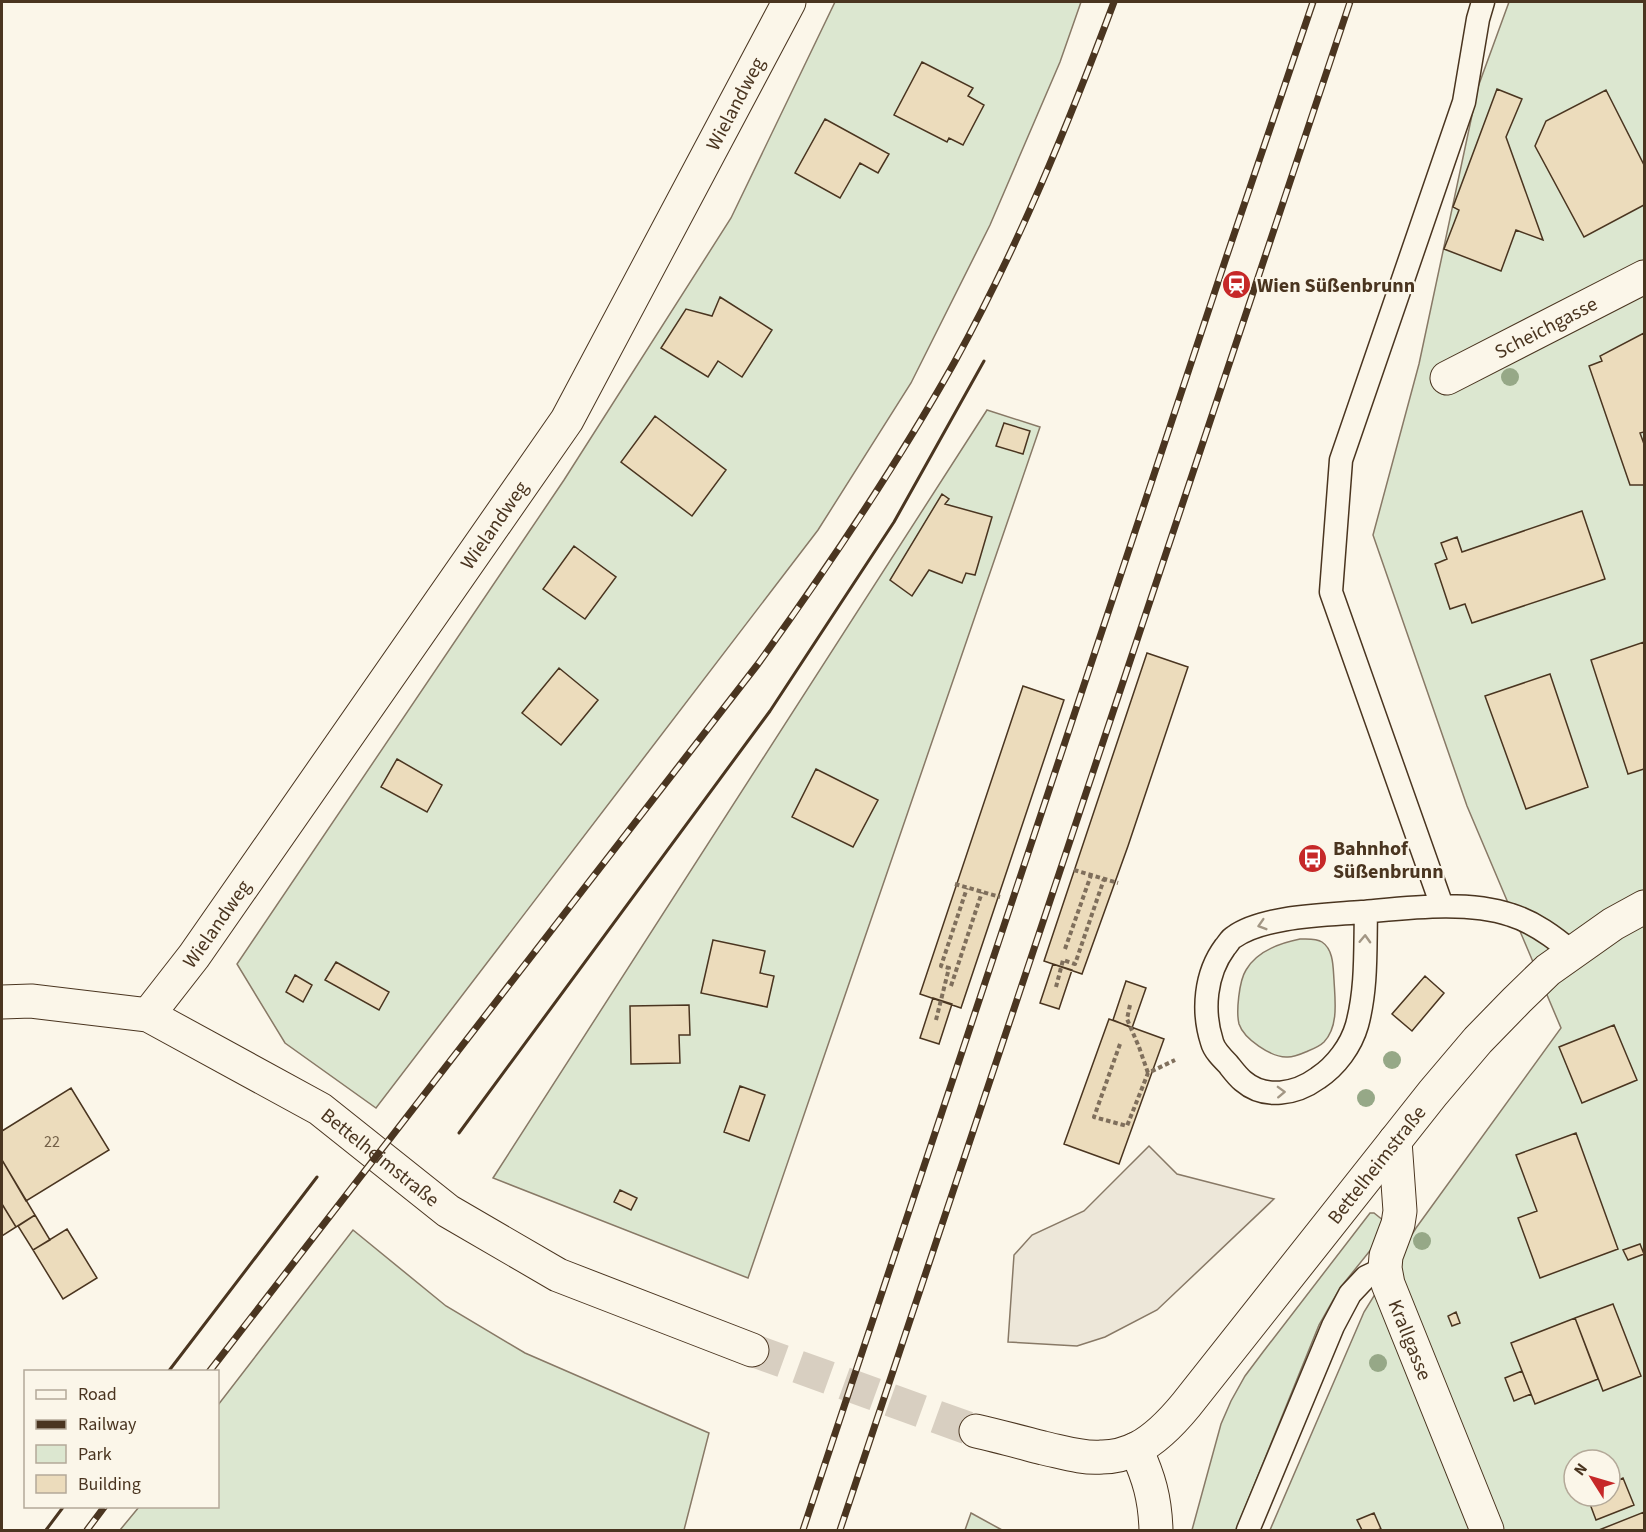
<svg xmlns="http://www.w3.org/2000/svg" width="1646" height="1532" viewBox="0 0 1646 1532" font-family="'Source Sans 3',sans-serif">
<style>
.green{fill:#dce7d0;stroke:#887966;stroke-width:1.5;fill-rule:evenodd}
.parking{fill:#ede7d9;stroke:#887966;stroke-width:1.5}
.building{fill:#ecdcbc;stroke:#4a3520;stroke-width:1.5}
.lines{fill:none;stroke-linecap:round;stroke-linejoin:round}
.secondary-tunnel{stroke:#d8cfc1;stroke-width:33;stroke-dasharray:33 16;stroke-linecap:butt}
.lane-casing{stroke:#4a3520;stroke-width:25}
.street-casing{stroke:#4a3520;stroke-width:35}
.secondary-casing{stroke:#4a3520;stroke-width:35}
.path{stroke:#7f6f5c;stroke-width:4;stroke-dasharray:4.5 3;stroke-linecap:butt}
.lane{stroke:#fbf6e9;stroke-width:22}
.street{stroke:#fbf6e9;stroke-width:33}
.secondary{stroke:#fbf6e9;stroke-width:33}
.rail-casing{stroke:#4a3520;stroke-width:7}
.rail{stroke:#fbf6e9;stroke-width:4.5;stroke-dasharray:14;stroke-linecap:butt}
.wall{stroke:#4a3520;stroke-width:3}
.tree{fill:#96a887}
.oneway{stroke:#a29684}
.labels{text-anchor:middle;stroke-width:4.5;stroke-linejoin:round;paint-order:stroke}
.number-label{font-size:16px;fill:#725f47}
.street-label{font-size:20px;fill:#4a3520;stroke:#fbf6e9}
.poi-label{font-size:20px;font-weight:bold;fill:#4a3520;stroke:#fbf6e9;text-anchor:start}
</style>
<rect width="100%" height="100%" fill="#fbf6e9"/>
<!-- green -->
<path class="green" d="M 835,2 L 1081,2 L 1060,62 L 990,225 L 911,383 L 818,530 L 376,1108 L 285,1043 L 237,964 L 564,480 L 731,218 Z
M 1509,2 L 1644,2 L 1644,1530 L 1270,1530 L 1364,1312 L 1416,1228 L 1561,1028 L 1467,806 L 1373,535 L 1419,364 L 1478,87 ZM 1574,1460 L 1610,1460 L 1610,1496 L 1574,1496 Z
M 987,410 L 1040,427 L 748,1278 L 493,1178 Z
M 1300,939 C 1307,939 1316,938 1322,942 C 1334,950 1333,968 1334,980 C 1335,1000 1339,1026 1324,1042 C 1320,1046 1313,1049 1308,1051 C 1301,1054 1293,1058 1286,1057 C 1271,1057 1244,1039 1239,1024 C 1236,1012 1239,981 1246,970 C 1257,951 1280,943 1300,939 Z
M 1370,1213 L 1374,1213 L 1384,1221 L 1381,1237 L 1340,1288 L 1319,1325 L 1236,1530 L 1192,1530 L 1221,1424 L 1231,1401 L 1245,1376 L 1263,1352 Z
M 353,1230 L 446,1306 L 525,1353 L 709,1433 L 684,1530 L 120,1530 L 139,1507 L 218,1506 L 218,1405 Z
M 971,1513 L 1002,1530 L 965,1530 Z"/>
<!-- parking -->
<path class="parking" d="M 1149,1146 L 1177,1174 L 1274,1199 L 1157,1310 L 1105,1337 L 1077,1346 L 1008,1342 L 1014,1255 L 1032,1235 L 1084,1211 Z"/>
<!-- building -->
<path class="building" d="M 922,62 L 973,88 L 968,96 L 984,105 L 963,145 L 949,138 L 947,142 L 894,115 Z
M 1497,89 L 1522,99 L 1506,137 L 1543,240 L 1516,230 L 1501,271 L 1444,249 L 1459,210 L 1453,207 Z
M 1606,90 L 1644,165 L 1644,205 L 1584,237 L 1535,146 L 1546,121 Z
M 825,119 L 889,154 L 878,173 L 860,163 L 840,198 L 795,173 Z
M 720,297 L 772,330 L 742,377 L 718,361 L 708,377 L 661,348 L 686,309 L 712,316 Z
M 1644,333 L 1644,432 L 1640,433 L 1644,444 L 1644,485 L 1630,485 L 1589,366 L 1602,361 L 1600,356 Z
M 655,416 L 726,470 L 692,516 L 621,462 Z
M 1004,423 L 1030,431 L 1023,454 L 996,446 Z
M 942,494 L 949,499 L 945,504 L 992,517 L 975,575 L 966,573 L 962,583 L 929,570 L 912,596 L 890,580 Z
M 1582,511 L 1605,579 L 1472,623 L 1465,604 L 1450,609 L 1435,564 L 1447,559 L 1441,543 L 1457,537 L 1462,552 Z
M 574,546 L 616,577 L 585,619 L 543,589 Z
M 1644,642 L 1644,769 L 1628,774 L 1591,660 Z
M 1147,653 L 1188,667 L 1128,846 L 1082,974 L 1044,961 Z
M 559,668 L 598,700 L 561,745 L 522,713 Z
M 1550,674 L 1588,787 L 1526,809 L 1485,696 Z
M 1023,686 L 1064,700 L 961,1008 L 920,994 Z
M 397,759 L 442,785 L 427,812 L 381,787 Z
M 816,769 L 878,800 L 853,847 L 792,817 Z
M 713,940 L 765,951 L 760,973 L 774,976 L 767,1007 L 701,993 Z
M 336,962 L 389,992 L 379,1010 L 325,980 Z
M 1053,964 L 1072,970 L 1059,1009 L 1040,1003 Z
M 295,975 L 312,985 L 303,1002 L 286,992 Z
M 1425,976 L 1444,993 L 1412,1031 L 1392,1014 Z
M 1126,981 L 1146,988 L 1132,1028 L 1113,1020 Z
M 933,998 L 952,1004 L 939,1044 L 920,1038 Z
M 689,1005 L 690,1035 L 679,1035 L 680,1063 L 631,1064 L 630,1006 Z
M 1109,1019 L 1164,1039 L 1119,1164 L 1064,1144 Z
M 1614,1025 L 1637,1080 L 1582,1103 L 1559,1047 Z
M 740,1086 L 765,1095 L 749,1141 L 724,1132 Z
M 71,1088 L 109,1150 L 26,1201 L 2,1160 L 2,1131 Z
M 1576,1133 L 1618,1249 L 1540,1278 L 1518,1218 L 1537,1211 L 1516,1155 Z
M 2,1160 L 35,1215 L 16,1227 L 2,1204 Z
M 620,1190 L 637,1198 L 631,1210 L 614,1202 Z
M 2,1204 L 16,1227 L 2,1236 Z
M 35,1215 L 50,1240 L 33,1250 L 18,1226 Z
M 67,1229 L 97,1278 L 63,1299 L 33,1250 Z
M 1640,1244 L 1644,1254 L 1628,1260 L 1623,1250 Z
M 1613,1304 L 1641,1376 L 1603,1391 L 1575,1318 Z
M 1456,1312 L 1460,1323 L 1452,1326 L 1448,1316 Z
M 1575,1318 L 1598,1379 L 1535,1404 L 1511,1343 Z
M 1522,1371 L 1531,1394 L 1514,1401 L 1505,1378 Z
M 1623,1478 L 1634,1505 L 1596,1520 L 1587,1496 L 1610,1496 L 1610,1484 Z
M 1644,1512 L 1644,1530 L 1599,1530 Z
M 1374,1513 L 1381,1529 L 1377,1530 L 1362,1530 L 1357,1520 Z"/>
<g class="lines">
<!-- secondary-tunnel -->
<path class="secondary-tunnel" d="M 752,1350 L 976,1431"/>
<defs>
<path id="lane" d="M 1442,906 L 1331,592 L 1341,460 L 1464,102 L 1478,19 L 1483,2
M 1366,912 C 1365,949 1367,988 1357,1025 C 1351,1046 1336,1066 1318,1078 C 1296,1094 1265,1100 1243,1081 C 1237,1076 1232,1069 1228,1064 C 1222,1058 1214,1050 1212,1042 C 1202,1011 1205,974 1225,947 C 1228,944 1230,939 1234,937 C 1263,916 1326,915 1362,912 C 1407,908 1467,900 1511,915 C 1534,922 1554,937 1572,952
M 1248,1530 L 1333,1326 L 1350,1294 L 1366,1277 L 1385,1268"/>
<g id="street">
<path id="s1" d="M 1447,378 L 1644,277"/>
<path id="s2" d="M 148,1015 L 194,956 L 567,420 L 789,2"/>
<path id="s3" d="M 1395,1141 L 1400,1211 L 1398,1224 L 1386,1256 L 1385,1268 L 1388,1284 L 1487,1530"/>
</g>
<g id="secondary">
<path id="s4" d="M 2,1002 L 31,1001 L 148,1015 L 320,1109 L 448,1211 L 558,1275 L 752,1350"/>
<path id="s5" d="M 976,1431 C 998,1436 1020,1442 1043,1448 C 1062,1452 1083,1459 1102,1457 C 1114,1457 1128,1453 1138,1448 C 1157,1438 1172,1422 1186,1405 L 1433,1093 L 1478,1040 L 1517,1000 L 1548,970 L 1613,924 L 1644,907"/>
<path d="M 1136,1449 C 1149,1478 1155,1498 1156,1530"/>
</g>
</defs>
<!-- lane casing -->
<use href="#lane" class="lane-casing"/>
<!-- street casing -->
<use href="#street" class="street-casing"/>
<!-- secondary casing -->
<use href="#secondary" class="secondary-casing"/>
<!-- path -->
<path class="path" d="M 1074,870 L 1118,883
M 955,884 L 1000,897
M 1065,949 L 1091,875
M 951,986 L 982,892
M 1056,987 L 1063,960 L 1075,964 L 1104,879
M 1130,1005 L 1127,1019 L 1139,1047 L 1148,1073
M 936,1020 L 949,968 L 941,966 L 967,888
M 1120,1044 L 1094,1117 L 1127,1126 L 1148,1073 L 1175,1060"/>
<!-- lane -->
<use href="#lane" class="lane"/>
<!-- street -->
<use href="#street" class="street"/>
<!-- secondary -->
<use href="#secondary" class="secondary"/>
<defs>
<path id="rail" d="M 209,1372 L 758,664 C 828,567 895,468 954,363 C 1018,247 1068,125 1114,2
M 87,1530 L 105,1506
M 803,1530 L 1225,261 L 1313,2
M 840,1530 L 1350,2"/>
</defs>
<!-- rail casing -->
<use href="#rail" class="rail-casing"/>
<!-- rail -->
<use href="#rail" class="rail"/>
<!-- wall -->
<path class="wall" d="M 459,1133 L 770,711 L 894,522 L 984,361
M 168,1372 L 317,1177
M 46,1530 L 64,1506"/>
</g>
<!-- trees -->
<g class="tree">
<circle cx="1510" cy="377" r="9"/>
<circle cx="1392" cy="1060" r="9"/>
<circle cx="1366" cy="1098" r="9"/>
<circle cx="1422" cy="1241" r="9"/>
<circle cx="1378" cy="1363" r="9"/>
</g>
<!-- one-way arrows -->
<defs><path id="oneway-chevron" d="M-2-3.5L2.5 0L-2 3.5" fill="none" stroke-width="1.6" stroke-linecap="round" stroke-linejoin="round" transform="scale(1.5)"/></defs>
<g class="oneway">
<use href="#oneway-chevron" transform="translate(1262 925) rotate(163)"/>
<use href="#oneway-chevron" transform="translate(1365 939) rotate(-88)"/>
<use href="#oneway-chevron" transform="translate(1281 1092) rotate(-2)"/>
</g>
<!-- icons -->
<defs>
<symbol id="station-disc" viewBox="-11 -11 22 22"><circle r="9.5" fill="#c62828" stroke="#fbf6e9"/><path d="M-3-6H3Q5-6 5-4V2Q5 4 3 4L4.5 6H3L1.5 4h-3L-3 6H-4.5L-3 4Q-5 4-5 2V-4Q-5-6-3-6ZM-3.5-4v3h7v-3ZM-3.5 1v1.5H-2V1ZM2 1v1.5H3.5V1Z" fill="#fff"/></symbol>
<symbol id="bus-disc" viewBox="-11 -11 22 22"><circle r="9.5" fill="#c62828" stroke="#fbf6e9"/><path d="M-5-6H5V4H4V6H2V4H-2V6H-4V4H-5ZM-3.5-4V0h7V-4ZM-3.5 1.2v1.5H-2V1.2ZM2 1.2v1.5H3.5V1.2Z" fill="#fff"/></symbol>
</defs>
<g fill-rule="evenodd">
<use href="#station-disc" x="1220" y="268" width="33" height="33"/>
<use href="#bus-disc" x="1296" y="842" width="33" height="33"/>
</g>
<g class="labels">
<!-- number labels -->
<g class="number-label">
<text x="52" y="1147">22</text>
</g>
<!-- street labels -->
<g class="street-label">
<text dy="7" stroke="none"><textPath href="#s2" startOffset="1086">Wielandweg</textPath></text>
<text dy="7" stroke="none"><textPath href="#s1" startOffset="111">Scheichgasse</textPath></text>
<text dy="7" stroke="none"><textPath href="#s2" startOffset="600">Wielandweg</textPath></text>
<text dy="7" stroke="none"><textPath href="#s2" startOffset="114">Wielandweg</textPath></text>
<text dy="7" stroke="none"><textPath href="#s4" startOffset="420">Bettelheimstraße</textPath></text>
<text dy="7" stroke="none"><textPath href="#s5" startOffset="538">Bettelheimstraße</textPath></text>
<text dy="7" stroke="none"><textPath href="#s3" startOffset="206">Krallgasse</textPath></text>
</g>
<!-- poi labels -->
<g class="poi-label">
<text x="1257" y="292">Wien Süßenbrunn</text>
<text x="1333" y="855">Bahnhof<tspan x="1333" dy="23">Süßenbrunn</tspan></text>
</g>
</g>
<!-- border -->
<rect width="1646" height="1532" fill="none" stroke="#4a3520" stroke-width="6"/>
<!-- legend -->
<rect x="24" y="1370" width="195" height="138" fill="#fbf6e9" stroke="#b4a999" stroke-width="1.5"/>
<rect x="36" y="1390" width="30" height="9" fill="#fbf6e9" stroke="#b4a999" stroke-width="1.5"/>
<text x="78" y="1400" font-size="18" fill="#4a3520">Road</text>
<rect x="36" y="1420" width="30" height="9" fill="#4a3520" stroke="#b4a999" stroke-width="1.5"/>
<text x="78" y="1430" font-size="18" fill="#4a3520">Railway</text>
<rect x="36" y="1445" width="30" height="18" fill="#dce7d0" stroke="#b4a999" stroke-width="1.5"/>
<text x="78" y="1460" font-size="18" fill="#4a3520">Park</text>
<rect x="36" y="1475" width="30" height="18" fill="#ecdcbc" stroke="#b4a999" stroke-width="1.5"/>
<text x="78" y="1490" font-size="18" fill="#4a3520">Building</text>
<!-- north arrow -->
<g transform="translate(1592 1478) rotate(307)"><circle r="28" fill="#fbf6e9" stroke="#b4a999" stroke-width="1.5"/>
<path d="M0-4.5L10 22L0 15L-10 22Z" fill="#c62828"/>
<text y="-9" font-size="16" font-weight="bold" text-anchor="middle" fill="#4a3520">N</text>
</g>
</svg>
